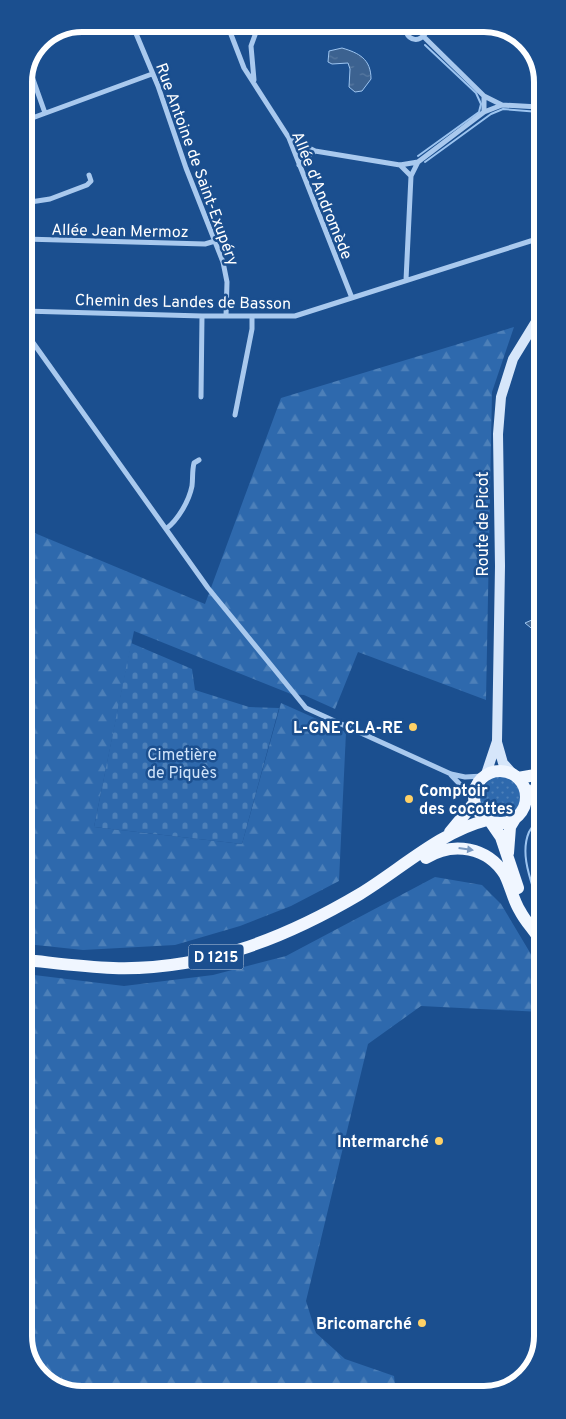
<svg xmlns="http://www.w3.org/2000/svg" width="566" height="1419" viewBox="0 0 566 1419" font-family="Overpass,sans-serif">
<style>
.grass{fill:url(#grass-dots)}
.forest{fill:url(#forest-firs)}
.cemetery{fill:url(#cemetery-stones)}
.water{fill:url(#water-ripples);stroke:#9cc4f0}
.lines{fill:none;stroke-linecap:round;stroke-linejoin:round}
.stream{stroke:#9cc4f0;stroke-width:2}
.minor{stroke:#a9c9ee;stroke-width:5}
.secondary{stroke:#d6e6fa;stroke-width:10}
.primary{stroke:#f0f6ff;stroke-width:12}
.oneway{fill:#7b9ac1}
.poi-dot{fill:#ffd166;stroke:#1b4f8f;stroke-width:2}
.labels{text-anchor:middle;stroke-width:5;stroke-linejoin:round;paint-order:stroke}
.shield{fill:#1b4f8f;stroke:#bbcadd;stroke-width:1}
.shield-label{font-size:15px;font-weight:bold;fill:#fff}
.street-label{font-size:16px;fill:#fff;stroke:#1b4f8f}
.poi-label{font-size:16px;font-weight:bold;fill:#fff;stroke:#1b4f8f;text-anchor:end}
.park-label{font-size:16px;fill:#cfe3fa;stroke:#1b4f8f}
.rim{fill:none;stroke:#fff;stroke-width:6}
</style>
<defs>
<pattern id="grass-dots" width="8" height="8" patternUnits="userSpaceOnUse" patternTransform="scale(1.25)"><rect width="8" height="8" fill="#2e69ad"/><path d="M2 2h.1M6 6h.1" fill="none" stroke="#4d80b9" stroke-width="1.8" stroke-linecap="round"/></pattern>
<pattern id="forest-firs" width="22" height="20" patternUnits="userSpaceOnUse" patternTransform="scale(1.25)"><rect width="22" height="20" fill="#2e69ad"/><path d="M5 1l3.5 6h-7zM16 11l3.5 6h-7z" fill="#4d80b9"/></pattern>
<pattern id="cemetery-stones" width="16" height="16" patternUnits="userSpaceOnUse" patternTransform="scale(1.25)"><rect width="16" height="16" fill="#2e69ad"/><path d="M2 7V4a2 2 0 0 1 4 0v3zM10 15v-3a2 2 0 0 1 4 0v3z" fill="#4d80b9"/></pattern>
<pattern id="water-ripples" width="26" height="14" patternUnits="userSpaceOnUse" patternTransform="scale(1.25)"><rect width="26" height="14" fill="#3c6290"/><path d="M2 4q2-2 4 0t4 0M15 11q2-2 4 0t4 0" fill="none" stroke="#597aa1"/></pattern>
</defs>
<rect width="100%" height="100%" fill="#1b4f8f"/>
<!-- grass -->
<path class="grass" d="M 494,775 C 504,775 512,776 518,785 C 541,824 460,832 480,785 L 485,785 Z"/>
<!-- forest -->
<path class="forest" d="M 514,327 L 492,392 L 486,700 L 358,652 L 335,709 L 304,695 L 291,694 L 134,631 L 94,827 L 242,844 L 281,703 L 346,732 L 339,881 L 291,906 L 240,926 L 175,945 L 83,950 L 26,944 L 25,529 L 205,604 L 281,398 Z
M 435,877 L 482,885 L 501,904 L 541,971 L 541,1012 L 421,1006 L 368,1044 L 306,1301 L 316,1333 L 345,1359 L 394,1376 L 396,1393 L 78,1395 L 47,1383 L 27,1355 L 26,974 L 124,986 L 213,975 L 286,956 Z"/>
<!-- cemetery -->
<path class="cemetery" d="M 131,643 L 192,669 L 195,690 L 249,707 L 279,708 L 242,844 L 94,827 Z"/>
<!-- water -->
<path class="water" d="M 342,48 C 359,53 371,59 371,79 L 362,91 L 355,92 L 349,87 L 350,69 L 348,63 L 332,64 L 328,62 L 329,51 Z
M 541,616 L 541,636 L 525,623 Z"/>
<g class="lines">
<!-- stream -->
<path class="stream" d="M 418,156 L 479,112 L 481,104 L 476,93 L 425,45
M 425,162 L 491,114 L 503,109 L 539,112
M 536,897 C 530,878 520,853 529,832 C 533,825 539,819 541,812"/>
<!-- minor -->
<path class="minor" d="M 132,24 L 158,86 L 186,168 L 223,262 L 227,282 L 226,316
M 227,24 L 244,68 L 289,138 L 352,298
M 409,24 L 406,32 C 410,41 419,42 425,34 L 423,24
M 29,68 L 45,113
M 254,80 L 251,46 L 259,24
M 502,105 L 539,107
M 484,112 L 484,96
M 24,121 L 152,74
M 289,138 L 315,151 L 400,165 L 418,162 L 484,112 L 502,105 L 484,96 L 423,36
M 299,165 L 315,151
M 400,165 L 411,176
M 24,203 L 50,199 L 87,185 L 91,181 L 89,175
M 24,239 L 205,244 L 215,241
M 406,280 L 411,176 L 418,162
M 24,311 L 202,316 L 295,316 L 540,238
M 24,330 L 208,588 L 306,708 L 451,774 L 465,777 L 483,776
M 201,397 L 202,316
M 235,415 L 252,329 L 252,316
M 166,529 C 178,520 189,501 192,486 C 193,478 192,471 194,463 L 199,460
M 451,775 L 473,798"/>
<!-- secondary -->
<path class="secondary" d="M 497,742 L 503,763 L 512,773
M 486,774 L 497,741 L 500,566 L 498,434 L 501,397 L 513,359 L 540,315"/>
<!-- primary -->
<path class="primary" d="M474 797a26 26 0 1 1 52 0a26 26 0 1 1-52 0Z
M 518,778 L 541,774
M 526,799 L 541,782
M 490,821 L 501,837 L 518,888
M 450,832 L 474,803
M 508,853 L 510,827 L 516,817
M 426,858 C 453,841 488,847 505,875 C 511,887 513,900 520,911 C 525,921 534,930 540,940
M 26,960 C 55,963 84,967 113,968 C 202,971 284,939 360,894 C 401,869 440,832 487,820"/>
</g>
<!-- one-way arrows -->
<defs><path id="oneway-solid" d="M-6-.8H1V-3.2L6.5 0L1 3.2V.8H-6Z" transform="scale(1.25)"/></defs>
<use class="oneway" href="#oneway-solid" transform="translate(466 849) rotate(8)"/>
<!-- markers -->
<g class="poi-dot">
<circle cx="413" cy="727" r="5"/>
<circle cx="409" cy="799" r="5"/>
<circle cx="439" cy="1141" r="5"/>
<circle cx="422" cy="1323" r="5"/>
</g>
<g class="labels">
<!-- shield labels -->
<rect class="shield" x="188.5" y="944.5" width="55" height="25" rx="4"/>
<g class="shield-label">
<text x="216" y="962">D 1215</text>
</g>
<!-- street labels -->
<g class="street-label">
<text transform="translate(198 164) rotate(70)" y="6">Rue Antoine de Saint-Exupéry</text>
<text transform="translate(323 195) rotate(68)" y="6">Allée d'Andromède</text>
<text transform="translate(120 230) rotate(1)" y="6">Allée Jean Mermoz</text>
<text transform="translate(183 301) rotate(1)" y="6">Chemin des Landes de Basson</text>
<text transform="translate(482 524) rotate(-90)" y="6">Route de Picot</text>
</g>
<!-- poi labels -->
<g class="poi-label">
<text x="403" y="733">L-GNE CLA-RE</text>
<text x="419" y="796" text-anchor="start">Comptoir<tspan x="419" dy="18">des cocottes</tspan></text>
<text x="429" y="1147">Intermarché</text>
<text x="412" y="1329">Bricomarché</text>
</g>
<!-- park labels -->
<g class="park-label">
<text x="182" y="760">Cimetière<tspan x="182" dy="18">de Piquès</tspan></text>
</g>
</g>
<!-- crop -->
<path d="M0 0H566V1419H0ZM82 32H484A50 50 0 0 1 534 82V1336A50 50 0 0 1 484 1386H82A50 50 0 0 1 32 1336V82A50 50 0 0 1 82 32Z" fill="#1b4f8f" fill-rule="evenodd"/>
<path class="rim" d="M82 32H484A50 50 0 0 1 534 82V1336A50 50 0 0 1 484 1386H82A50 50 0 0 1 32 1336V82A50 50 0 0 1 82 32Z"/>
</svg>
